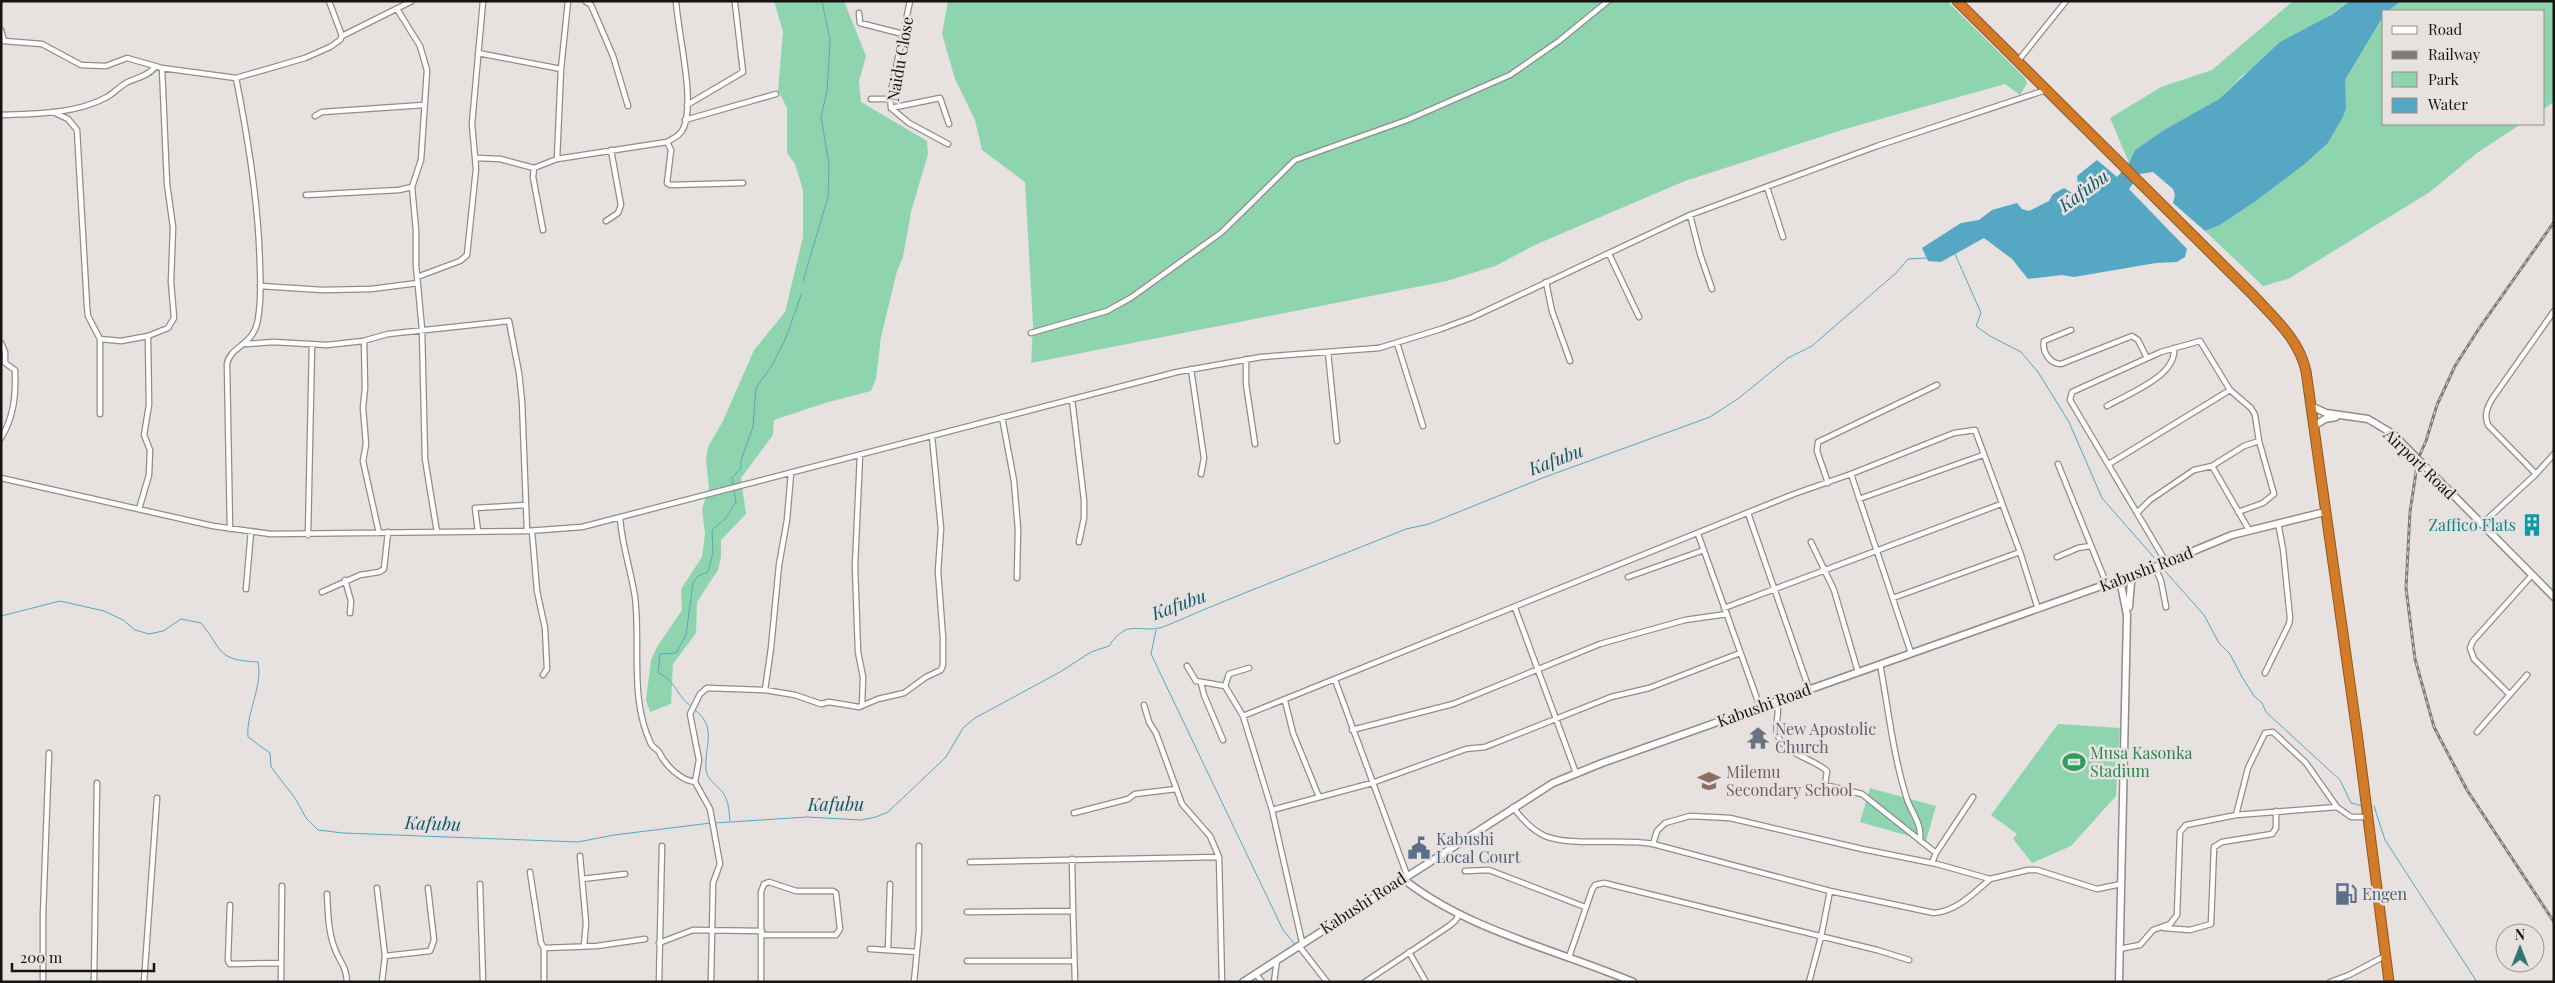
<svg xmlns="http://www.w3.org/2000/svg" width="2555" height="983" viewBox="0 0 2555 983" font-family="'Playfair Display',serif">
<style>
.green{fill:#8ed5af}
.water{fill:#55a7c4}
.lines{fill:none;stroke-linecap:round;stroke-linejoin:round}
.stream{stroke:#55a7c4;stroke-width:1}
.street-casing{stroke:#908c8a;stroke-width:7}
.secondary-casing{stroke:#908c8a;stroke-width:9}
.highway-casing{stroke:#905721;stroke-width:11}
.street{stroke:#fff;stroke-width:4.5}
.secondary{stroke:#fff;stroke-width:6}
.highway{stroke:#d27b29;stroke-width:9}
.rail-casing{stroke:#7e7b7a;stroke-width:3}
.rail{stroke:#e7e2e0;stroke-width:1;stroke-dasharray:4;stroke-linecap:butt}
.labels{text-anchor:middle;stroke-width:5;stroke-linejoin:round;paint-order:stroke}
.street-label{font-size:16px;fill:#151413;stroke:#e7e2e0}
.culture-label{font-size:16px;fill:#0d838f;stroke:#e7e2e0;text-anchor:end}
.worship-label{font-size:16px;fill:#5b616d;stroke:#e7e2e0;text-anchor:start}
.leisure-label{font-size:16px;fill:#27864d;stroke:#e7e2e0;text-anchor:start}
.education-label{font-size:16px;fill:#785e54;stroke:#e7e2e0;text-anchor:start}
.service-label{font-size:16px;fill:#4e5e75;stroke:#e7e2e0;text-anchor:start}
.water-label{font-size:18px;font-style:italic;fill:#105569;stroke:#e7e2e0}
</style>
<rect width="100%" height="100%" fill="#e7e2e0"/>
<!-- green -->
<path class="green" d="M 774,1 L 844,1 L 866,56 L 859,81 L 861,102 L 927,141 L 928,154 L 911,212 L 903,257 L 897,271 L 881,337 L 876,379 L 871,391 L 825,403 L 774,420 L 773,435 L 741,478 L 746,514 L 721,540 L 721,557 L 718,570 L 697,602 L 696,633 L 673,664 L 671,704 L 650,712 L 646,700 L 651,660 L 657,647 L 682,610 L 681,589 L 702,557 L 705,534 L 702,509 L 709,488 L 706,460 L 708,447 L 723,421 L 754,350 L 785,312 L 803,237 L 803,190 L 795,164 L 787,153 L 787,108 L 778,90 L 783,32 Z
M 948,1 L 1947,1 L 2025,78 L 2027,83 L 2020,95 L 2005,84 L 1845,129 L 1685,181 L 1537,244 L 1495,266 L 1447,281 L 1031,363 L 1033,325 L 1025,182 L 982,150 L 975,120 L 955,79 L 942,34 Z
M 2293,1 L 2350,1 L 2243,75 L 2219,99 L 2164,130 L 2135,150 L 2129,163 L 2110,118 L 2161,87 L 2212,70 Z
M 2401,1 L 2554,1 L 2554,102 L 2544,109 L 2544,11 L 2388,11 Z
M 2384,15 L 2384,124 L 2521,124 L 2477,153 L 2430,192 L 2288,279 L 2263,286 L 2205,231 L 2220,225 L 2256,201 L 2306,163 L 2328,143 L 2343,117 L 2345,80 Z
M 2058,724 L 2120,728 L 2116,796 L 2071,846 L 2032,863 L 2013,839 L 2017,834 L 1991,815 Z
M 1870,788 L 1936,806 L 1926,841 L 1860,822 Z"/>
<!-- water -->
<path class="water" d="M 2350,1 L 2401,1 L 2388,11 L 2384,11 L 2384,15 L 2345,80 L 2346,108 L 2343,117 L 2328,143 L 2306,163 L 2256,201 L 2220,225 L 2205,231 L 2173,203 L 2175,195 L 2173,189 L 2153,172 L 2140,174 L 2129,189 L 2187,249 L 2185,257 L 2177,262 L 2156,263 L 2074,277 L 2062,275 L 2028,279 L 2012,259 L 1984,238 L 1941,262 L 1928,261 L 1922,248 L 1961,223 L 1979,220 L 1992,210 L 2017,203 L 2022,209 L 2029,211 L 2049,201 L 2053,194 L 2064,188 L 2072,193 L 2079,194 L 2077,176 L 2097,160 L 2117,177 L 2129,163 L 2135,150 L 2164,130 L 2219,99 L 2280,42 L 2331,15 Z"/>
<g class="lines">
<!-- stream -->
<path class="stream" d="M 1955,254 L 1981,313 L 1976,326 L 1990,336 L 2021,352 L 2038,372 L 2069,422 L 2102,498 L 2158,562
M 803,281 L 828,197 L 829,165 L 821,117 L 827,91 L 830,40 L 822,1
M 733,484 L 732,478 L 741,468 L 741,460 L 753,427 L 756,388 L 771,367 L 785,340 L 801,295
M 2165,571 L 2204,615 L 2219,643 L 2230,654 L 2242,677 L 2254,696 L 2262,703 L 2266,712 L 2340,780 L 2351,803 L 2363,806
M 1,616 L 60,601 L 104,611 L 123,620 L 135,630 L 149,634 L 163,631 L 181,619 L 201,623 C 224,651 216,660 258,662 C 263,687 246,712 248,737 L 270,753 L 271,767 L 295,798 L 306,818 L 318,830 L 343,833 L 578,842 L 614,835 L 711,823
M 1156,630 L 1151,654 L 1283,930 L 1296,946
M 690,705 C 676,696 677,681 658,673 L 660,654 L 676,653 L 686,635 L 693,583 L 698,576 L 708,572 L 713,553 L 712,530 L 726,518 L 736,502 L 734,491
M 695,710 C 718,728 704,745 706,770 C 708,783 721,786 726,798 C 729,805 729,813 730,821
M 2374,806 L 2385,840 L 2477,982
M 715,823 L 807,817 L 861,820 L 876,817 L 888,812 L 946,757 L 963,728 L 975,718 L 1060,672 L 1091,652 L 1109,646 C 1129,615 1142,637 1168,625 C 1246,591 1327,561 1406,529 L 1429,524 L 1545,477 L 1710,417 L 1739,398 L 1788,358 L 1812,346 L 1896,273 L 1908,259 L 1926,258
M 1298,949 L 1310,964"/>
<defs>
<path id="street" d="M 329,1 L 342,36
M 585,1 L 591,5 L 613,56 L 628,106
M 910,1 L 890,96 L 891,108 L 909,123 L 948,144
M 397,9 L 420,46 L 427,70 L 421,160 L 412,187 L 416,230 L 416,265 L 422,329 L 425,459 L 437,532
M 859,13 L 860,23 L 903,34
M 1,30 L 4,41 L 42,44 L 81,65 L 106,66 L 127,58 L 162,68 L 236,78 L 305,58 L 330,47 L 340,40 L 342,36 L 412,1
M 478,53 L 561,69
M 2018,61 L 2066,1
M 871,99 L 890,99
M 687,105 L 743,72 L 735,3
M 891,108 L 940,98 L 949,124
M 53,112 L 68,119 L 77,130 L 87,306 L 88,316 L 100,339 L 100,414
M 1,115 C 36,114 76,114 107,97 C 114,93 119,87 126,83 C 135,78 149,76 155,67
M 315,116 L 322,112 L 424,105
M 685,120 L 776,94
M 667,142 L 671,150 L 667,183 L 670,185 L 743,183
M 477,158 L 500,159 L 534,168 L 557,159 L 667,142 C 674,138 681,135 684,127 C 695,98 678,34 676,1
M 557,159 L 561,69 L 568,1
M 534,168 L 533,177 L 543,230
M 1767,187 L 1783,237
M 306,195 L 399,190 L 412,187
M 1690,215 L 1700,254 L 1712,289
M 606,221 L 618,213 L 621,205 L 611,150
M 1609,254 L 1639,317
M 417,277 L 460,261 L 467,255 L 476,169 L 472,124 L 483,1
M 1546,282 L 1552,311 L 1570,361
M 260,286 L 323,290 L 371,289 L 418,283
M 2071,330 L 2044,341 C 2042,352 2050,364 2061,364 L 2132,336 L 2138,340 L 2147,358
M 1031,333 L 1107,311 L 1132,297 L 1222,232 L 1295,160 L 1407,120 L 1510,75 L 1559,41 L 1608,1
M 100,339 L 121,341 L 148,336 L 168,328 L 174,318 L 171,282 L 173,227 L 167,184 L 162,68
M 364,341 L 365,388 L 363,408 L 366,444 L 363,461 L 379,533
M 1,343 L 5,352 L 5,363 L 15,370 C 16,395 14,417 1,438
M 1397,343 L 1423,426
M 246,344 L 273,342 L 327,345 L 363,341 L 388,334 L 509,321 L 519,373 L 522,401 L 527,531
M 1328,352 L 1337,441
M 1246,359 L 1246,384 L 1255,444
M 1191,369 L 1204,458 L 1201,474
M 1072,399 L 1084,500 L 1084,518 L 1079,542
M 2107,406 C 2128,394 2177,376 2174,348
M 1002,417 L 1014,481 L 1018,529 L 1017,578
M 860,455 L 855,566 L 858,652 L 863,677 L 862,706
M 2058,464 L 2107,585
M 2109,464 L 2230,390
M 1851,474 L 1954,433 L 1975,430 L 2020,552 L 2038,609
M 2536,474 L 2488,425 C 2484,415 2487,408 2492,399 L 2554,311
M 1,478 L 213,526 L 271,534 L 527,531 L 582,527 L 1177,372 L 1261,357 L 1379,348 L 1441,329 L 1473,317 L 1690,215 L 1877,146 L 2046,90
M 1828,483 L 1817,451 L 1818,442 L 1937,385
M 1859,499 L 1983,455
M 139,509 L 149,475 L 150,450 L 144,435 L 149,405 L 148,336
M 1748,513 L 1809,689
M 2137,513 L 2150,500 L 2194,470 L 2212,466
M 620,518 C 622,545 631,571 635,597 C 641,646 629,698 651,744 C 653,748 657,749 659,752 C 665,765 680,780 695,782
M 2482,524 L 2536,474 L 2554,454
M 230,529 L 227,364 C 230,346 254,346 258,319 C 262,295 260,268 259,243 C 256,187 247,133 236,78
M 2249,530 L 2212,466 L 2244,446 L 2259,441
M 478,531 L 475,508 L 526,505
M 532,531 L 537,591 L 545,628 L 547,669 L 543,675
M 1698,534 L 1760,707
M 308,535 L 312,345
M 1811,542 L 1834,590 L 1858,672
M 2057,557 L 2078,548 L 2090,546
M 2166,562 L 2070,400 L 2072,392 L 2161,352 L 2200,341 L 2230,390 L 2251,408 L 2255,415 L 2259,441 L 2274,494 L 2263,503 L 2238,512
M 2155,567 L 2161,581 L 2166,607
M 1628,577 L 1704,550
M 345,580 L 351,601 L 350,613
M 246,589 L 251,531
M 322,592 L 360,575 L 379,572 L 384,569 L 388,532
M 1893,598 L 2020,552
M 1515,608 L 1576,773
M 1724,608 L 2001,504
M 1880,664 C 1888,707 1893,754 1906,796 C 1910,811 1922,823 1920,838
M 1187,666 L 1196,681 L 1225,686 L 1243,716
M 2265,673 L 2289,624 L 2290,618 L 2283,549 L 2278,523
M 1335,680 L 1407,875
M 1201,683 L 1204,695 L 1223,740
M 1225,686 L 1229,674 L 1249,668
M 765,690 L 795,695 L 821,704 L 829,702 L 859,707 L 878,699 L 904,693 L 926,677 L 941,670 L 943,665 L 943,638 L 938,571 L 941,529 L 932,436
M 2509,694 L 2474,659 L 2470,648 L 2473,641 L 2532,575
M 1285,701 L 1293,733 L 1319,797
M 1777,701 C 1780,712 1775,723 1777,733 C 1782,754 1813,758 1827,771 L 1825,785 L 1862,794 L 1936,853
M 1144,705 L 1149,722 L 1156,733 L 1182,804 L 1210,836 L 1219,857
M 1352,730 L 1453,704 L 1600,644 L 1685,620 L 1727,614
M 2477,732 L 2527,675
M 1513,807 C 1521,818 1532,830 1545,836 C 1571,847 1622,838 1653,844
M 1272,810 L 1372,783 L 1466,749 L 1485,747 L 1611,697 L 1649,688 L 1740,653
M 1074,813 L 1128,799 L 1135,794 L 1176,789
M 2236,815 L 2248,768 L 2265,733 L 2273,732 L 2306,763 L 2337,807
M 580,856 L 586,923 L 584,946
M 1072,859 L 1073,911
M 970,862 L 1219,857 L 1222,982
M 1932,863 L 1936,853 L 1973,797
M 1465,871 L 1489,870 L 1585,907
M 530,872 L 541,943 L 544,948 L 544,982
M 582,879 L 625,874
M 1990,879 C 1974,893 1957,911 1934,913 L 1830,891 L 1653,844 L 1657,831 L 1665,823 L 1690,816 L 1730,818 L 1862,849 L 1937,864 L 1990,879 L 2028,870 L 2037,870 L 2097,889 L 2121,884
M 480,884 L 483,982
M 377,888 L 385,956 L 382,982
M 327,894 C 328,912 328,932 335,949 C 340,963 346,965 347,982
M 230,905 L 228,961 L 230,964 L 281,963
M 967,912 L 1073,911 L 1075,982
M 2164,928 L 2190,930 L 2211,924 L 2214,847 L 2222,842 L 2272,834 L 2276,828 L 2276,811
M 1302,942 L 1272,810 L 1243,716 L 1794,494 L 1851,474 L 1911,653
M 659,943 L 693,930 L 762,931
M 1299,946 L 1327,982
M 544,948 L 597,946 L 645,939
M 870,949 L 917,952
M 2119,949 L 2140,945 L 2153,930 L 2170,924 L 2177,915 L 2180,832 L 2186,825 L 2236,815 L 2337,807 L 2351,817 L 2366,817
M 888,950 L 890,884
M 1409,952 L 1426,982
M 385,956 L 430,951 L 434,940 L 428,888
M 1569,957 L 1592,890 L 1595,885 L 1604,883 L 1877,950 L 1909,960
M 967,961 L 1074,961
M 1256,974 L 1262,982
M 43,982 L 43,915 L 49,753
M 94,982 L 97,783
M 144,982 L 157,798
M 281,982 L 282,886
M 659,982 L 662,846
M 711,982 L 713,883 L 720,864 L 710,809 L 695,782 L 699,760 L 690,714 L 700,694 L 707,688 L 765,690 L 771,648 L 779,565 L 787,520 L 791,473
M 761,982 L 761,892 L 764,884 L 769,882 L 796,891 L 833,891 L 836,893 L 840,929 L 836,935 L 762,935
M 914,982 L 919,930 L 919,846
M 1274,982 L 1277,960
M 1365,982 L 1449,926 L 1456,920 L 1459,914
M 1809,982 L 1821,937 L 1830,891
M 2330,982 L 2349,975 L 2385,956"/>
<path id="secondary" d="M 2311,406 L 2326,413 L 2368,419 L 2393,434 L 2554,597
M 2314,426 L 2325,419 L 2336,417
M 2129,607 L 2131,582 L 2136,574
M 1402,878 C 1468,931 1556,949 1633,982
M 1243,982 L 1553,783 L 1602,763 L 2155,567 L 2232,535 L 2325,512
M 2119,982 L 2127,615 L 2120,580"/>
<path id="highway" d="M 1957,1 L 2253,295 C 2274,318 2299,339 2306,371 L 2358,740 L 2389,982"/>
</defs>
<!-- street casing -->
<use href="#street" class="street-casing"/>
<!-- secondary casing -->
<use href="#secondary" class="secondary-casing"/>
<!-- highway casing -->
<use href="#highway" class="highway-casing"/>
<!-- street -->
<use href="#street" class="street"/>
<!-- secondary -->
<use href="#secondary" class="secondary"/>
<!-- highway -->
<use href="#highway" class="highway"/>
<defs>
<path id="rail" d="M 2554,222 L 2478,330 L 2455,366 L 2437,405 L 2426,441 L 2418,459 L 2410,512 L 2406,588 L 2415,659 L 2434,727 L 2467,790 L 2554,922"/>
</defs>
<!-- rail casing -->
<use href="#rail" class="rail-casing"/>
<!-- rail -->
<use href="#rail" class="rail"/>
</g>
<!-- icons -->
<defs>
<symbol id="building-bare" viewBox="-9 -9 18 18"><path d="M-4-6H4V6H1V3H-1V6H-4ZM-2.5-4.3h1.7v1.8h-1.7ZM.8-4.3h1.7v1.8H.8ZM-2.5-1h1.7V.8h-1.7ZM.8-1h1.7V.8H.8Z" fill="#0f9aa8" stroke="#e7e2e0" stroke-width="2.5" paint-order="stroke"/></symbol>
<symbol id="temple-bare" viewBox="-9 -9 18 18"><path d="M0-6L5-2H3V0L6.5 2.5H4V6H1.5V3h-3V6H-4V2.5H-6.5L-3 0V-2H-5Z" fill="#6b7280" stroke="#e7e2e0" stroke-width="2.5" paint-order="stroke"/></symbol>
<symbol id="stadium-bare" viewBox="-9 -9 18 18"><path d="M0-5a6.5 5 0 1 0 0 10a6.5 5 0 1 0 0-10ZM-3.5-1.8h7v3.6h-7Z" fill="#2e9e5b" stroke="#e7e2e0" stroke-width="2.5" paint-order="stroke"/></symbol>
<symbol id="school-bare" viewBox="-9 -9 18 18"><path d="M0-5L7-2L0 1L-7-2ZM-4 1L0 2.5L4 1V4Q0 6-4 4Z" fill="#8d6e63" stroke="#e7e2e0" stroke-width="2.5" paint-order="stroke"/></symbol>
<symbol id="civic-bare" viewBox="-9 -9 18 18"><path d="M-.6-6.5H3V-4.5H.6V-3L4-1V1h2V6H-6V1h2V-1L-.6-3ZM-1.2 2.5V6h2.4V2.5Z" fill="#5c6f8a" stroke="#e7e2e0" stroke-width="2.5" paint-order="stroke"/></symbol>
<symbol id="fuel-bare" viewBox="-9 -9 18 18"><path d="M-5.5-6h7V0h2V4h1.3V-2.5L3-4.5l.8-.8L6-3V5H2.5V1h-1V6h-7ZM-4.2-4.7v3.2H.2V-4.7Z" fill="#5c6f8a" stroke="#e7e2e0" stroke-width="2.5" paint-order="stroke"/></symbol>
</defs>
<g fill-rule="evenodd">
<use href="#building-bare" x="2516" y="509" width="32" height="32"/>
<use href="#temple-bare" x="1742" y="722" width="32" height="32"/>
<use href="#stadium-bare" x="2058" y="746" width="32" height="32"/>
<use href="#school-bare" x="1693" y="765" width="32" height="32"/>
<use href="#civic-bare" x="1403" y="832" width="32" height="32"/>
<use href="#fuel-bare" x="2330" y="878" width="32" height="32"/>
</g>
<g class="labels">
<!-- street labels -->
<g class="street-label">
<text transform="translate(900 59) rotate(-80)" y="6">Naidu Close</text>
<text transform="translate(2420 464) rotate(44)" y="6">Airport Road</text>
<text transform="translate(2146 569) rotate(-21)" y="6">Kabushi Road</text>
<text transform="translate(1764 705) rotate(-20)" y="6">Kabushi Road</text>
<text transform="translate(1363 903) rotate(-33)" y="6">Kabushi Road</text>
</g>
<!-- culture labels -->
<g class="culture-label">
<text x="2516" y="531">Zaffico Flats</text>
</g>
<!-- worship labels -->
<g class="worship-label">
<text x="1775" y="735">New Apostolic<tspan x="1775" dy="18">Church</tspan></text>
</g>
<!-- leisure labels -->
<g class="leisure-label">
<text x="2090" y="759">Musa Kasonka<tspan x="2090" dy="18">Stadium</tspan></text>
</g>
<!-- education labels -->
<g class="education-label">
<text x="1726" y="778">Milemu<tspan x="1726" dy="18">Secondary School</tspan></text>
</g>
<!-- service labels -->
<g class="service-label">
<text x="1436" y="845">Kabushi<tspan x="1436" dy="18">Local Court</tspan></text>
<text x="2362" y="900">Engen</text>
</g>
<!-- water labels -->
<g class="water-label">
<text transform="translate(2084 191) rotate(-36)" y="6">Kafubu</text>
<text transform="translate(1556 460) rotate(-21)" y="6">Kafubu</text>
<text transform="translate(1179 605) rotate(-20)" y="6">Kafubu</text>
<text x="836" y="811">Kafubu</text>
<text transform="translate(433 824) rotate(2)" y="6">Kafubu</text>
</g>
</g>
<!-- border -->
<rect width="2555" height="983" fill="none" stroke="#151413" stroke-width="5"/>
<!-- legend -->
<rect x="2382" y="10" width="162" height="115" fill="#e7e2e0" stroke="#93908e"/>
<rect x="2392" y="26" width="25" height="8" fill="#ffffff" stroke="#93908e"/>
<text x="2428" y="35" font-size="15" fill="#151413">Road</text>
<rect x="2392" y="51" width="25" height="8" fill="#7e7b7a" stroke="#93908e"/>
<text x="2428" y="60" font-size="15" fill="#151413">Railway</text>
<rect x="2392" y="72" width="25" height="15" fill="#8ed5af" stroke="#93908e"/>
<text x="2428" y="85" font-size="15" fill="#151413">Park</text>
<rect x="2392" y="98" width="25" height="15" fill="#55a7c4" stroke="#93908e"/>
<text x="2428" y="110" font-size="15" fill="#151413">Water</text>
<!-- north arrow -->
<g transform="translate(2520 948)"><circle r="24" fill="#e7e2e0" stroke="#93908e"/>
<path d="M0-4L9 19L0 12L-9 19Z" fill="#32786f"/>
<text y="-8" font-size="14" font-weight="bold" text-anchor="middle" fill="#151413">N</text>
</g>
<!-- scale -->
<path d="M12 963v8h142v-8" fill="none" stroke="#151413" stroke-width="2.5"/>
<text x="20" y="963" font-size="15" fill="#151413" stroke="#e7e2e0" stroke-width="4" paint-order="stroke">200 m</text>
</svg>
